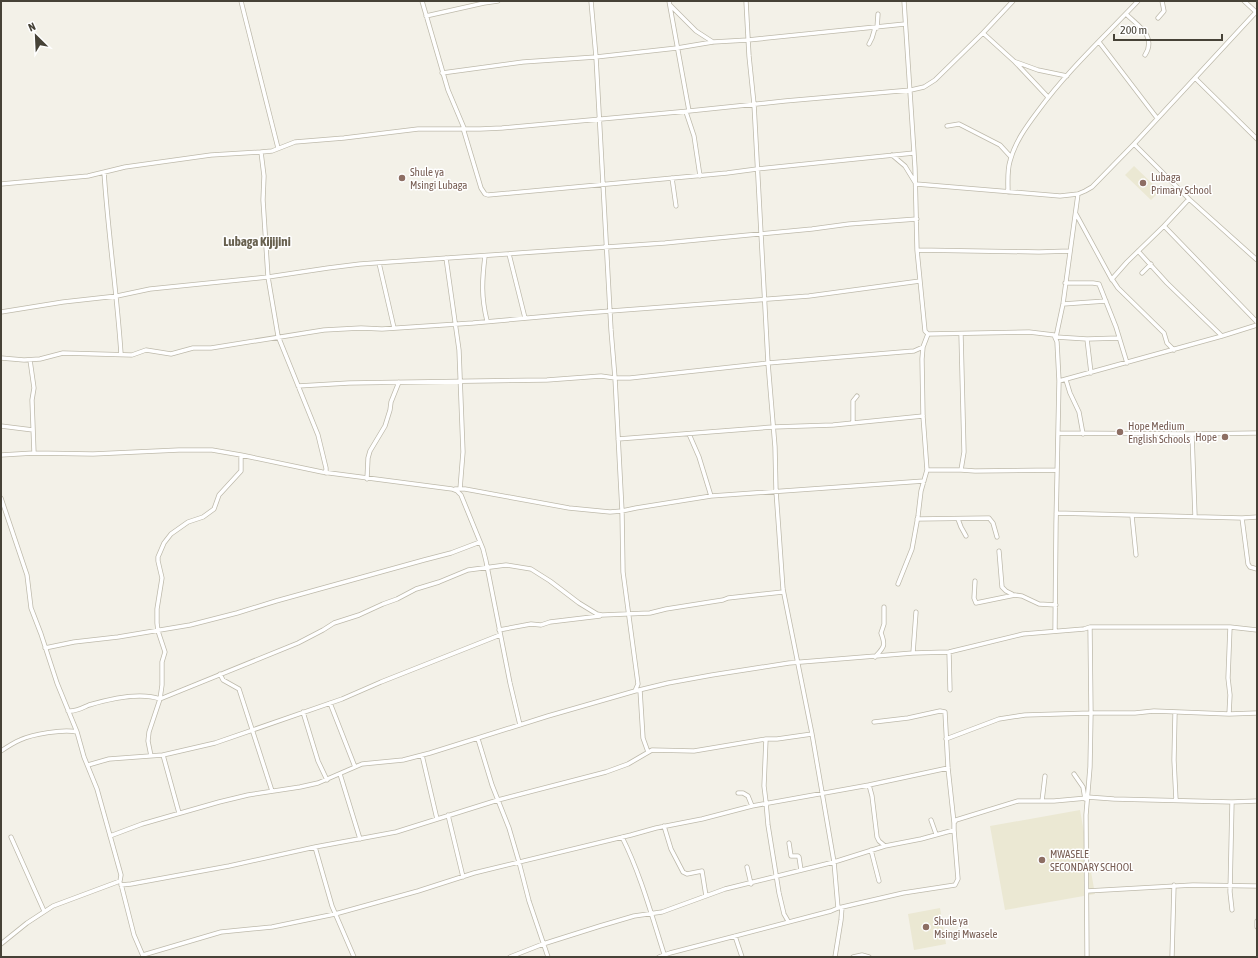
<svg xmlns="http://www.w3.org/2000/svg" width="1258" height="958" viewBox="0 0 1258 958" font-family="'Asap Condensed',sans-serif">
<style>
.education{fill:#ebe8d3}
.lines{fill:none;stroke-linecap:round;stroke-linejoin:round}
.street-casing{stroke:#bebaab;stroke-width:5}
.street{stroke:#fff;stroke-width:3.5}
.education-dot{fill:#8d6e63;stroke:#fff;stroke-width:1.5}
.labels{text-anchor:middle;stroke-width:3;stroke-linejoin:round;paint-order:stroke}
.education-label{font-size:11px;fill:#785e54;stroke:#fff;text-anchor:start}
.quarter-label{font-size:13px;font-weight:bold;fill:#68614f;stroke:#fff}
</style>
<rect width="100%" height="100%" fill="#f3f1e8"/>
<!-- education -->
<path class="education" d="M 1134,166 L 1160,191 L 1151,200 L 1125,175 Z
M 1080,810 L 1095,894 L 1005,910 L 990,826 Z
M 940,908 L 946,944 L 914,950 L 908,914 Z"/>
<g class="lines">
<defs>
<path id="street" d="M 241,1 L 278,148
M 422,1 L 448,90 L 464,128
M 591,1 L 596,57 L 611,330 L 615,378 L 622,511 L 623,572 L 638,684 L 635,691
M 669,1 L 689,111
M 746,1 L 749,56 L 754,104 L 768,363 L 775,447 L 776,491 L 783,589 L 812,734 L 834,862 L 838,908
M 904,1 L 915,168 L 917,250 L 925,331 L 928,334 L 1029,332 L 1054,335 L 1057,342 L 1059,381 L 1056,524 L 1055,631
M 1244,1 L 1257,13
M 670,5 L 696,31 L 713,42
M 1126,14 C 1138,26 1157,36 1145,55
M 426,16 L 484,3 L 498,1
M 1158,18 L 1164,11 L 1162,1
M 877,28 L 878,14
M 983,33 L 1015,62 L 1048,97
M 1099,42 L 1157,118
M 869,44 L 872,38 L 875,28
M 1016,62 L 1038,70 L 1067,76
M 442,73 L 523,62 L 596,57 L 677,48 L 713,42 L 748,40 L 905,24
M 1195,78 L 1257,139
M 686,112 L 694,136 L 700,176
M 947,126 L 959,124 L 1000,145 L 1011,157
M 463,128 L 481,188 L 485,194 L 488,195 L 727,173 L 757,169 L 914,153
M 1134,144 L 1189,199 L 1257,260
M 261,152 L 264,176 L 263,200 L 268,277 L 278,336 L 318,435 L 326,468 L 326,473
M 892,155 L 905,166 L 916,184 L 1060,196 L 1078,194 L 1085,191 L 1092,187 L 1134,144 L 1256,12
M 104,172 C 108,233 117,293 121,354
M 672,178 L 676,206
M 1,184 L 88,176 L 125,167 L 211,155 L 261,152 L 272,151 L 295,142 L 344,138 L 418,129 L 480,129 L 502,128 L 689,111 L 785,101 L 911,90 L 924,87 L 935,80 L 983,33 L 1013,1
M 1008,192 C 1008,182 1007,171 1010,161 C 1015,142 1026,127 1038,111 C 1067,71 1104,37 1138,1
M 1078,194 L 1063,304 L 1056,337 L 1087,339 L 1119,338
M 1076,214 L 1112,280
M 1164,226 L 1257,322
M 917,250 L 1039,252 L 1070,251
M 1138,251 L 1167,283 L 1222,336
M 509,254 L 525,318
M 485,256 C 482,281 481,296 487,321
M 446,258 L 459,350 L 463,452 L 460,489
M 379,263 L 394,328
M 1142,273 L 1151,264
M 1065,283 L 1093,283 L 1099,284 L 1116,327 L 1127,363
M 1063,304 L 1106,301
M 1,312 L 63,302 L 117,296 L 150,289 L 268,277 L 328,268 L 360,264 L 665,243 L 812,229 L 849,224 L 917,219
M 961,334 L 964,452 L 961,470
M 1087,339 L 1091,373
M 1174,350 L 1167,343 L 1164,333 L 1118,288 L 1112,279 L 1127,262 L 1164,226 L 1189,199
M 1,358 L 24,360 L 40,359 L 63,353 L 132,355 L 146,350 L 171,354 L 193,348 L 211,348 L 324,330 L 361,328 L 382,329 L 473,323 L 584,313 L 809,296 L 920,281
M 30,360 L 34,388 L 32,400 L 34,453
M 1066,380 L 1070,393 L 1079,412 L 1083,434
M 1059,381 L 1222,336 L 1257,325
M 298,386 L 349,383 L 547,380 L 601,376 L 615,378 L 630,378 L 768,363 L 914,351 L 923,347
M 853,423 L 853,401 L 857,396
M 1,426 L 33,430
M 1058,433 L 1192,434 L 1257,433
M 689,434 L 699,457 L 711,496
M 1192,434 L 1195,516
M 618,439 L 773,427 L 833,425 L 923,416
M 1,455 L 34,453 L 93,454 L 179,450 L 212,450 L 241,455 L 322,472 L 452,489 L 457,491 L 461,495 L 483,549 L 486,561 L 510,683 L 520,725
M 927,470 L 961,470 L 975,471 L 1057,470
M 367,479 L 368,458 L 370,451 L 385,426 L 390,410 L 391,402 L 399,382
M 455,489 L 465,489 L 569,508 L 610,512 L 622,511 L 636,508 L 711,496 L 924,481
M 1,498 L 27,575 L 31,608 L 41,634 L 57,683 L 77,732 L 84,757 L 97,789 L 121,875 L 120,881 L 53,906 L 27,923 L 1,944
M 1056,513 L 1242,518 L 1257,517
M 1132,516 L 1136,555
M 1242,518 L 1248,564 L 1250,567 L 1257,569
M 917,519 L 989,518 L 993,523 L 997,537
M 958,519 L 961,527 L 966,536
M 999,551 L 1002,587 L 1006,591 L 1012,594
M 975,581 L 974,598 L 976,603 L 1015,595 L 1022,596 L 1039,604 L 1056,605
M 898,584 L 912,549 L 918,516 L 921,491 L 927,470 L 923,416 L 922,359 L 923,347 L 928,334
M 499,630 L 531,624 L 541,625 L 550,622 L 600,616
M 45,648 L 74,642 L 118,637 L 190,625 L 237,613 L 276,601 L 424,560 L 451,553 L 480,542
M 949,652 L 950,690
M 913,653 L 916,612
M 875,657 C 884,647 886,646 881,633 L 884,624 L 884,607
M 220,674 L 223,680 L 239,689 L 272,791
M 640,690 L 643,738 L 648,752
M 330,703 L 355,767
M 68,711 C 76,712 82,708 89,705 C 109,699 141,692 160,699 L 298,643 L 323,630 L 334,623 L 359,615 L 383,604 L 397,599 L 416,589 L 439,582 L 468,570 L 506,565 L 531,569 L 550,581 L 579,603 L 597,614 L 602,615 L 650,613 L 666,609 L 723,600 L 728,598 L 783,592
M 303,712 L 318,761 L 327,780
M 1175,713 L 1174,760 L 1176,800
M 1229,714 L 1230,695 L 1228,678 L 1230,627
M 874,722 L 908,718 L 940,711 L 945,712 L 948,768 L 954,823
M 478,739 L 492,785 L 509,828 L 519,862 L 529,901 L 548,957
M 766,739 L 777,739 L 812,734
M 946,739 L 999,719 L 1025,715 L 1091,713 L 1135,713 L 1154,711 L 1229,714 L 1257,713
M 1,751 C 7,747 13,743 20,740 C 33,734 63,729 77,732
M 163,755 L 179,813
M 422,755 L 437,819
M 151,756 L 148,741 L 149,732 L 160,699 L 162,685 L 162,662 L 165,652 L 158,631 L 157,623 L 157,609 L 162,578 L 158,561 L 158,557 L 164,543 L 171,534 L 188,522 L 203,517 L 214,509 L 219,495 L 241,471 L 241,455
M 88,765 L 109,759 L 163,755 L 215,743 L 342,699 L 381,682 L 500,635
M 340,774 L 360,839
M 1074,774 L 1083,787 L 1085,799
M 869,785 L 872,796 L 877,837 L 879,841 L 885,846
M 738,793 L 743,793 L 748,796 L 752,806
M 1087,797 L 1114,799 L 1232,802 L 1257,801
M 1042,801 L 1045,776
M 1232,802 L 1230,892 L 1232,910
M 448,815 L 463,877
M 931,820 L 936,834
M 664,826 L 671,849 L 683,872 L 687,874 L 702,871 L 706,896
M 110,836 L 142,824 L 219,802 L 248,795 L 300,787 L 318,783 L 362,764 L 403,760 L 430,753 L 548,716 L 635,691 L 668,683 L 712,675 L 789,663 L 913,653 L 949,652 L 1023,634 L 1084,629 L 1090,627 L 1230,627 L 1257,630
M 11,837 L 44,911
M 622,837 C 641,875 652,917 665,957
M 789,843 L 791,856 L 798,856 L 799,857 L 801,870
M 315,847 L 332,906 L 354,957
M 871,850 L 879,881
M 747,867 L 751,884
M 121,884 L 134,935 L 143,956
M 121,885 L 131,884 L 229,866 L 315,847 L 396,832 L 498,800 L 606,772 L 628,764 L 652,750 L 694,751 L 766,739 L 764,786 L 766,802 L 768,825 L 779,893 L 784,914 L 788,921
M 1087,891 L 1193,885 L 1257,886
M 1257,921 L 1257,927
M 735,936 L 742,957
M 143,955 L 221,932 L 272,927 L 335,914 L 418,891 L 474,873 L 631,835 L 656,828 L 702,819 L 752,806 L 869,785 L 948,768
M 510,957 L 543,944 L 600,926 L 634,916 L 662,912 L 725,889 L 834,862 L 885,846 L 921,839 L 954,830
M 659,957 L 670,953 L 831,911 L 838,908 L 903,893 L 955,885 L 958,879 L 954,830 L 954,823 L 956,820 L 1018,801 L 1054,801 L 1087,798
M 835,957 L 841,920 L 842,907
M 853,957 L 862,955 L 869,957
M 1087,957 L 1086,815 L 1090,767 L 1091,713 L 1090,627
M 1172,957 L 1174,885"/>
</defs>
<!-- street casing -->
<use href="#street" class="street-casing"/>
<!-- street -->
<use href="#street" class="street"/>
</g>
<!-- markers -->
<g class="education-dot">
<circle cx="402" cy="178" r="4"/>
<circle cx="1143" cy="183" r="4"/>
<circle cx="1120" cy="432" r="4"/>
<circle cx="1225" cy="437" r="4"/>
<circle cx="1042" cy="860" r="4"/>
<circle cx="926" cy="927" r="4"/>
</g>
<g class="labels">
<!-- education labels -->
<g class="education-label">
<text x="410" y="176">Shule ya<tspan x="410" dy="13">Msingi Lubaga</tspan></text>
<text x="1151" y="181">Lubaga<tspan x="1151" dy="13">Primary School</tspan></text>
<text x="1128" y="430">Hope Medium<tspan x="1128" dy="13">English Schools</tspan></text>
<text x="1217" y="441" text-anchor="end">Hope</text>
<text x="1050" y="858">MWASELE<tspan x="1050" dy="13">SECONDARY SCHOOL</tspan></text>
<text x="934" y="925">Shule ya<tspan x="934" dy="13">Msingi Mwasele</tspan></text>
</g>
<!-- quarter labels -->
<g class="quarter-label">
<text x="257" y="246">Lubaga Kijijini</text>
</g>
</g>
<!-- border -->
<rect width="1258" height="958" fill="none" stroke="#464237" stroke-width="4"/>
<!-- north arrow -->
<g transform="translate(36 36) rotate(336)" stroke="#ffffff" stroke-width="3" paint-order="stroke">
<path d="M0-3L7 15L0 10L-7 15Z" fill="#464237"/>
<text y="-6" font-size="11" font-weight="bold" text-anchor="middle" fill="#464237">N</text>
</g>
<!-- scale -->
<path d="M1114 34v6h108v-6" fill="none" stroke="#464237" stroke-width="2"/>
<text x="1120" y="34" font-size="12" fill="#464237" stroke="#ffffff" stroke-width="3" paint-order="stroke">200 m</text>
</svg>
